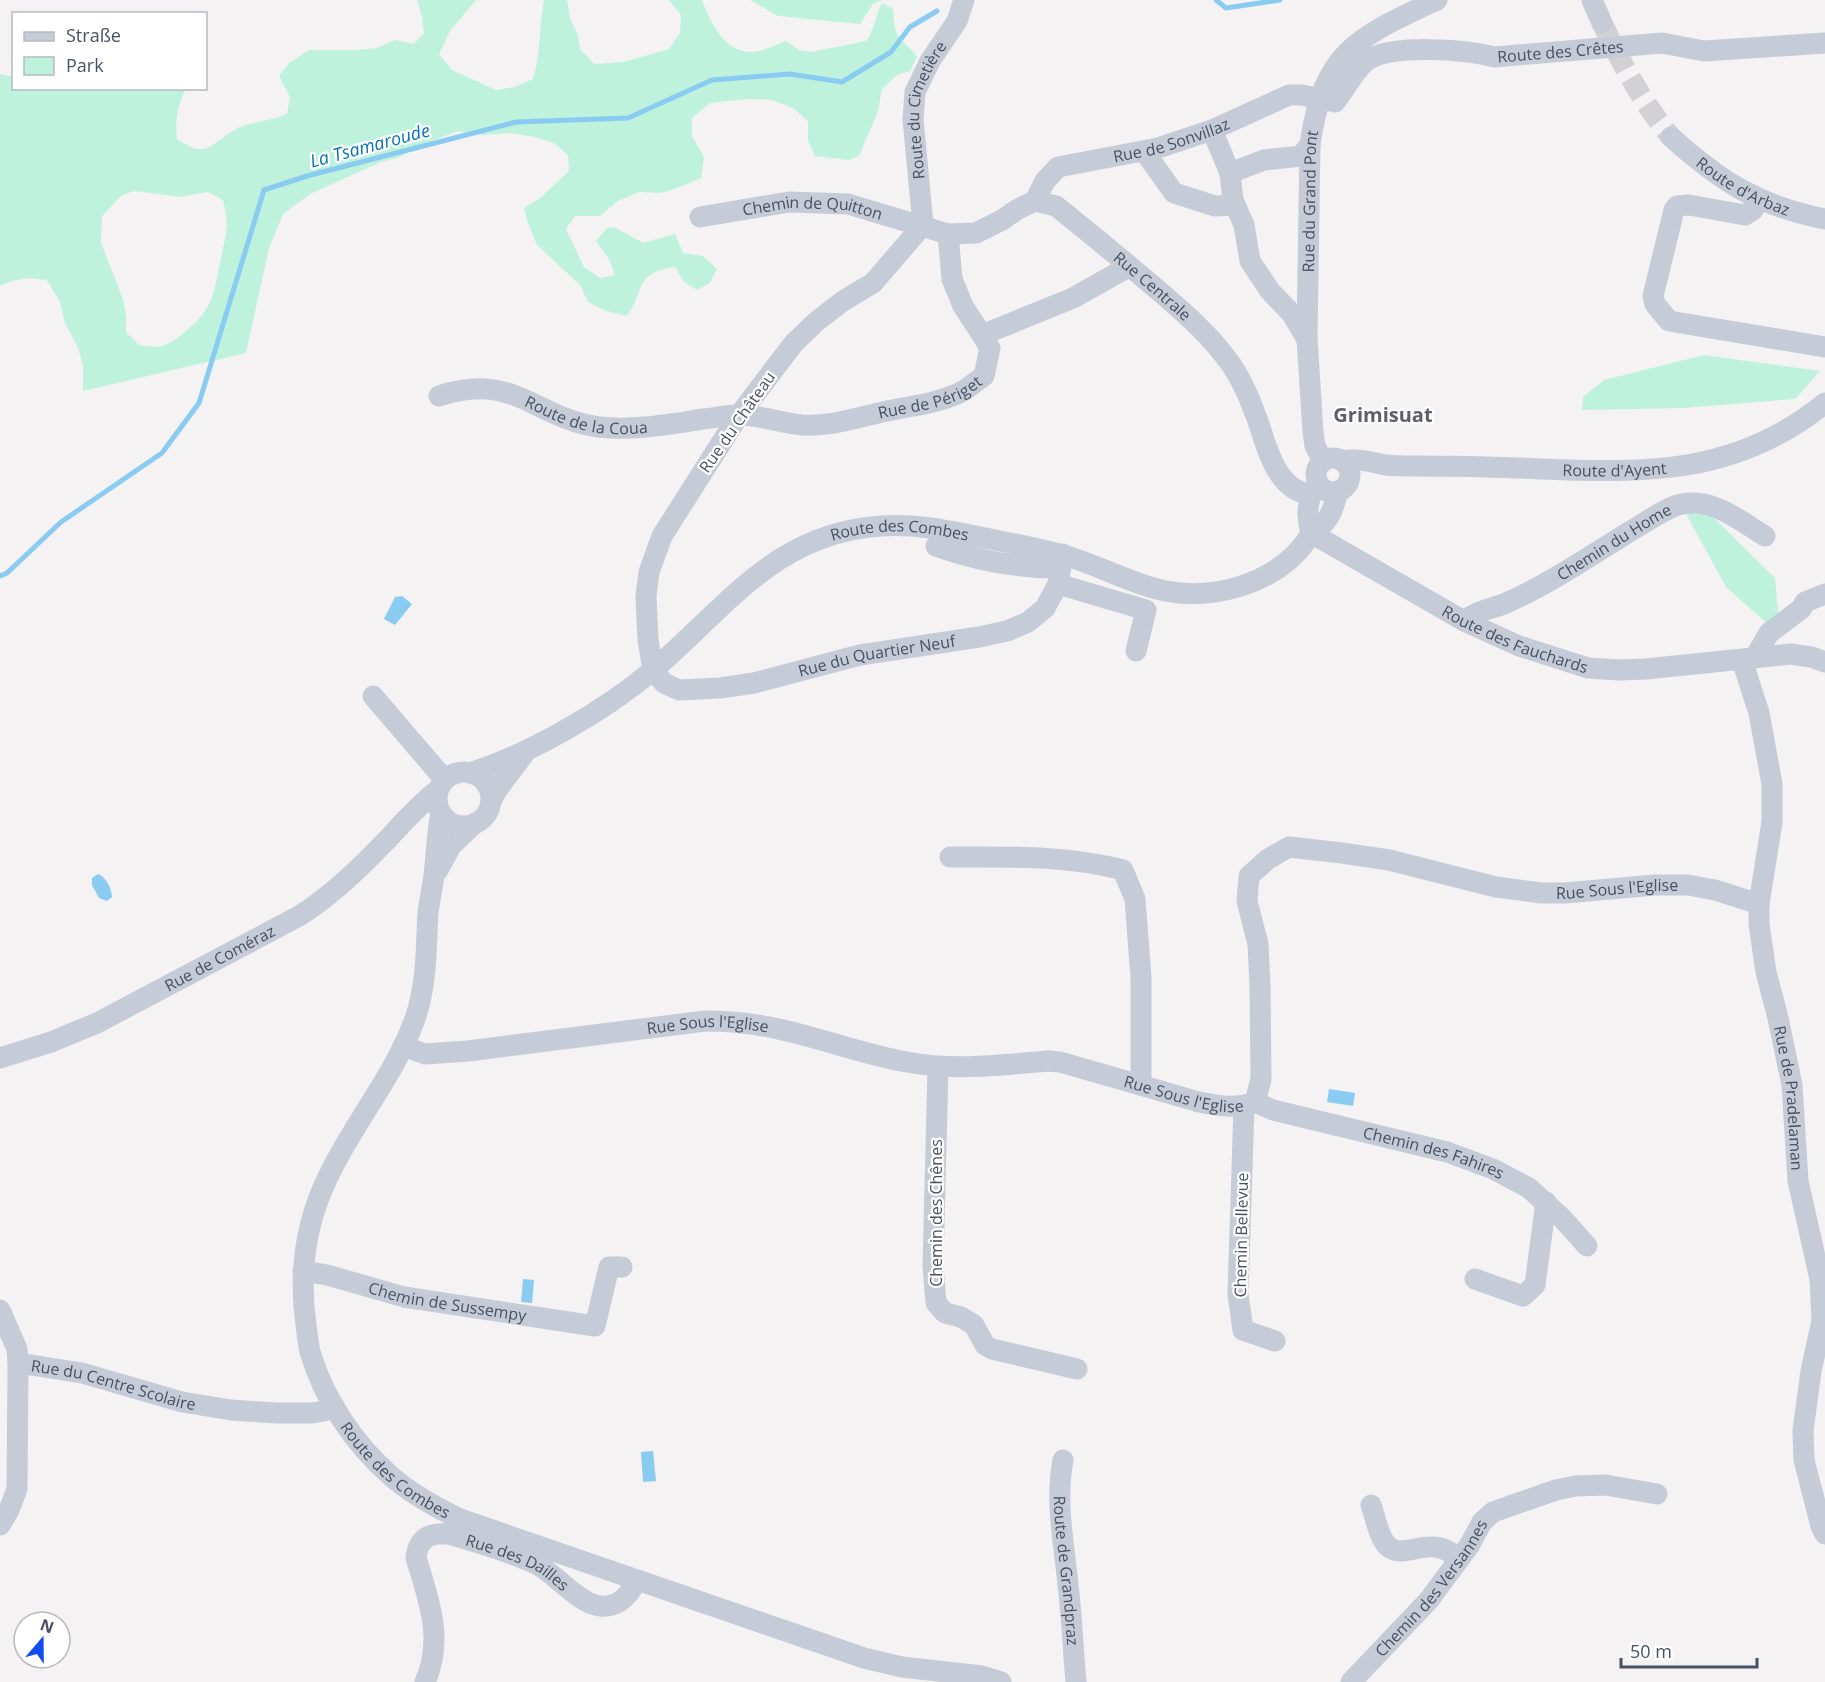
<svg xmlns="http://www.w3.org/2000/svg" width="1825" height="1682" viewBox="0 0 1825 1682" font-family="'Open Sans',sans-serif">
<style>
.green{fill:#bff2dc;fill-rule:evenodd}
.water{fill:#8acbf2}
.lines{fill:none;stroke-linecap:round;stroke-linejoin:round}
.stream{stroke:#8acbf2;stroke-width:5}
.minor-tunnel{stroke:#d2d2d5;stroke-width:21;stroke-dasharray:21 10;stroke-linecap:butt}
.minor{stroke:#c5cbd7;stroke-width:21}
.labels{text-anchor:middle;stroke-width:4.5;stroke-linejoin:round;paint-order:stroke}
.street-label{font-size:16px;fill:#485161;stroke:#fff}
.water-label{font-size:18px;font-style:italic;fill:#0474b8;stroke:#fff}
.quarter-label{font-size:20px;font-weight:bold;fill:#5e6067;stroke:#fff}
</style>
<rect width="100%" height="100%" fill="#f4f2f2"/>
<!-- green -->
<path class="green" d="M 417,0 L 476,0 L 450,31 L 439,54 L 452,70 L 496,90 L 515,87 L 533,79 C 541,53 539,26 544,0 L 567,0 L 570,18 L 578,35 L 580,49 L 594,64 L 624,62 L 669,49 L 680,33 L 681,15 L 669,0 L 702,0 C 710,21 723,51 750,52 C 762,52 775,45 786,41 L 799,50 L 811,52 L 866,41 C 875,29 875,16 882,3 L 893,9 C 894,18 893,31 900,38 C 905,45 912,49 917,57 L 910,71 L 897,75 L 882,89 L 878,111 L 859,156 L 848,160 L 815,156 L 808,140 L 808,121 L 793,108 L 772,100 L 747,99 L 710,103 L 692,118 L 692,136 L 704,157 L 701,178 L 669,191 L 659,193 L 639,192 L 618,201 L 600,216 L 575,216 L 566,229 L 584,267 L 600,278 L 615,275 L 610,261 L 596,241 L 608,227 L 616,228 L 643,243 L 675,234 L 683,253 L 703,256 L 717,269 L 710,283 L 697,290 L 684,282 L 675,267 C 633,273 646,290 627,316 L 606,311 L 588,302 L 580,285 L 537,245 L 527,220 L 524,208 L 539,199 L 569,171 L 568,155 L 554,143 L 535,137 L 509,133 L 483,135 L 458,131 L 418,146 L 400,157 L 381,162 L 310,194 L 283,214 L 269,248 L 246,353 L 83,391 L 83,365 L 78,348 L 65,323 L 60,302 L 47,280 C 31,277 15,278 0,286 L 0,74 L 13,77 L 14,88 L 186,89 C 177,106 175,120 177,139 C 209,161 211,142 238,128 C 254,121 271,121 287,114 L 290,97 L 279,76 L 289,63 L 309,50 L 359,50 L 377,48 L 395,40 L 413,44 L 424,34 L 422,17 ZM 135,191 L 180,197 L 208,192 L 223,200 C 230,227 226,233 221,258 C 214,292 214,308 186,331 C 180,336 170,344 162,346 C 156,348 146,346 139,345 L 126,332 L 126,315 L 123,299 L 101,243 L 102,216 L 122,195 Z
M 750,0 L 882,0 L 873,4 L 860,24 L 778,16 Z
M 1704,355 L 1820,371 L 1795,399 L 1683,408 L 1582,410 L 1583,397 L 1604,380 Z
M 1685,512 L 1711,515 L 1775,578 L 1778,612 L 1773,629 L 1726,587 Z"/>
<!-- water -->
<path class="water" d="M 402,596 L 412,604 L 395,625 L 384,619 L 395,597 Z
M 98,874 C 106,877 112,889 112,897 L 107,901 L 99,898 L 92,885 L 92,878 Z
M 1329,1089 L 1355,1093 L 1353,1106 L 1327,1102 Z
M 523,1279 L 534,1280 L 532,1303 L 521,1302 Z
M 653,1451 L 656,1481 L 643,1482 L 641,1452 Z"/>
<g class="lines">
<!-- stream -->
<path class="stream" d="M 1216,0 L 1226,8 L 1280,0
M 0,576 L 7,573 L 61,522 L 162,453 L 199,403 L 264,190 L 307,176 L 516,122 L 628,118 L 712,80 L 790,74 L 842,82 L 891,52 L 910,27 L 937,11"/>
<!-- minor-tunnel -->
<path class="minor-tunnel" d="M 1602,23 C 1622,64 1642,102 1671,137"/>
<!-- minor -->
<g class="minor">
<path d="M 1592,0 L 1602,23"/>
<path d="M 1212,130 L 1230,173 L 1233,200 L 1244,225 L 1250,261 L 1270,291 L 1292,314 L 1306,338"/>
<path id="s1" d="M 1671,137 C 1721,182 1759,206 1825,219"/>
<path d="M 1144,151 L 1174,193 L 1215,206 L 1235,205"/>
<path d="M 1230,173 L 1264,160 L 1301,156 L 1310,145"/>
<path d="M 1759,200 L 1753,210 L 1745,215 L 1689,205 L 1677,206 L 1674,210 L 1653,296 L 1655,304 L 1669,321 L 1825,347"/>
<path id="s2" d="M 1035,201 L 1045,181 L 1058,167 L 1158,148 L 1212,130 L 1289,95 L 1302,95 L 1335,102 C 1346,89 1353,72 1366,61 C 1389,44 1468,49 1494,57 L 1662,43 L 1704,51 L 1825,43"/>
<path id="s3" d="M 700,217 L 789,202 L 848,204 L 948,234 L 976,233 L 1002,220 L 1018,209 L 1035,201 L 1056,206 C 1091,234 1125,262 1159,291 C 1183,312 1208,333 1227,359 C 1242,378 1251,402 1259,424 C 1267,450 1278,490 1309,494"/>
<path id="s4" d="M 923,225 L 873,283 L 843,301 L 817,321 L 794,343 L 739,415 L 662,536 L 649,572 L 646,596 L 648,640 L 653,670 L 664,683 L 679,690 L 720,688 L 754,683 L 860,655 L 979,637 L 1007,631 L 1028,622 L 1045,608 L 1058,584 L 1063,554"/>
<path id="s5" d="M 923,225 L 913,119 L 915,92 L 930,61 L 957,21 L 964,0"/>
<path d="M 948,234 L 952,279 L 963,306 L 982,335"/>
<path id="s6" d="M 439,396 C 514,371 534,418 599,427 C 633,431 670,424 703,419 C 715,418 727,415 739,415 C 760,415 781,423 802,425 C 831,427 859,417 887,411 C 911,406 934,404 957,394 C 967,390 975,382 984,376 L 990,348 L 982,335 L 1073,298 L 1130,266"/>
<circle cx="1333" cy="475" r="17"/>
<path id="s7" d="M 1323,461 L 1315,446 L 1313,432 L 1307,338 L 1310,145 C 1323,51 1358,37 1437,0"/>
<path id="s8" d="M 1342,461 C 1357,458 1371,462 1386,465 C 1395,466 1404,466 1413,466 C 1456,466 1498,467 1541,469 C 1647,473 1737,475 1825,403"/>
<path id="s9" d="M 1311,533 L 1464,621 L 1519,646 L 1588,668 L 1619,670 L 1646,669 L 1791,654 L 1811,657 L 1825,662"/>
<path d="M 1311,533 C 1306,515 1306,499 1318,484"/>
<path d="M 936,546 C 975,560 1018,568 1059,568"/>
<path d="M 1058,584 L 1146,610 L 1136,651"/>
<path id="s10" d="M 1464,621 C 1476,611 1492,609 1506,603 C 1549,584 1589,557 1629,532 C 1642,525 1668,506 1682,504 C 1714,498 1740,521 1765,536"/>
<path d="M 1755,657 L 1769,633 L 1801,609 L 1805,602 L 1825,594"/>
<path id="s11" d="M 1742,660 L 1759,713 L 1772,784 L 1772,822 L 1759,904 L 1759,924 L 1766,972 L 1778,1018 L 1792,1085 L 1798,1181 L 1820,1279 L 1822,1321 L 1811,1371 L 1803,1431 L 1804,1460 L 1821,1526 L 1825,1534"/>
<path d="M 373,696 L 445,780"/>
<circle cx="464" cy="799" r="27"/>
<path id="s12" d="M 470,773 C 530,754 606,710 653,670 C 727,607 775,533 881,526 C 917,523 954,532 990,539 C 1014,544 1039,548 1063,555 C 1096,564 1125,581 1157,589 C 1211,603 1278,584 1309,537 C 1313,531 1319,528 1324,523 C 1332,515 1335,502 1338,491"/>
<path d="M 491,801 L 497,790 L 524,754"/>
<path id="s13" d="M 442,815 L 440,818 C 437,837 436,857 434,876 C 432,888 430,900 428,912 C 426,947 427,982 416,1016 C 396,1074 353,1123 327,1179 C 305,1225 299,1275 306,1325 C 307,1333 308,1343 310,1352 C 324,1399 354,1444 391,1476 C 411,1494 435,1507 460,1519 L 864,1658 L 902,1667 L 982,1676 L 1001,1682"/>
<path d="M 950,857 C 1007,857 1067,855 1123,870 L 1135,899 L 1141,978 L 1141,1085"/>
<path d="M 438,870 L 451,846 L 475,823"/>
<path id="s14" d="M 403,1046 L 425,1054 L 468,1051 L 705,1021 C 733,1021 760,1024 787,1031 C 827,1040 866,1055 907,1062 C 954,1071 1000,1065 1048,1061 L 1060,1062 L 1199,1102 C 1219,1106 1236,1109 1255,1102 L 1261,1079 L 1260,985 L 1258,944 L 1247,901 L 1249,876 L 1268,859 L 1289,847 L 1342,853 L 1389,860 L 1496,887 L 1541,893 L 1565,893 L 1655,885 L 1688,885 L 1715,890 L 1759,904"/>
<path id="s15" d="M 0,1058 L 51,1042 L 97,1023 L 299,916 C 330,897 359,869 384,843 C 402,824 418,805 438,790"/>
<path d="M 938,1067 L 933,1266 L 936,1303 L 945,1313 L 961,1317 L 974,1325 L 985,1345 L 992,1349 L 1077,1369"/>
<path id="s16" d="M 1255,1102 L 1273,1110 L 1447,1152 L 1493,1169 L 1529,1188 L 1562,1218 L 1587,1246"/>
<path d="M 1244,1106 L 1238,1294 L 1243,1330 L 1275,1341"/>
<path id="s17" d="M 303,1271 L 327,1275 L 404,1297 L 595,1326 L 609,1267 L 622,1267"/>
<path d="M 1475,1279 L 1523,1296 L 1535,1285 L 1546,1202"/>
<path d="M 0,1310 L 17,1349 L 18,1363 L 17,1489 L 9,1510 L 0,1525"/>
<path id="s18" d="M 18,1363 L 82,1373 L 182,1402 L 231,1410 L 276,1413 L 312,1413 L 324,1411 L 334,1406"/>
<path id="s19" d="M 1063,1460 C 1055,1503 1064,1542 1068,1585 C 1072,1617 1073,1650 1076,1682"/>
<path d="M 1371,1505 C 1375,1516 1377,1528 1382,1538 C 1394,1562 1414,1545 1434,1547 C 1444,1547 1451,1553 1460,1558"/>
<path id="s20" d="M 425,1682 C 444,1640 429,1600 416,1558 C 418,1536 433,1531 453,1535 C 480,1544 511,1552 536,1564 C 561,1576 588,1620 619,1602 C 628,1596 632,1590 636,1581"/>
<path id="s21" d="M 1351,1682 L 1429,1600 L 1469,1546 L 1482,1522 L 1493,1512 L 1556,1490 L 1576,1486 L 1606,1485 L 1657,1494"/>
</g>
</g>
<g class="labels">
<!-- street labels -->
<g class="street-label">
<text dy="6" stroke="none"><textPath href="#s2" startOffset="580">Route des Crêtes</textPath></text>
<text dy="6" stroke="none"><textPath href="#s5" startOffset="118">Route du Cimetière</textPath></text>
<text dy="6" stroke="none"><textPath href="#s2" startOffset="158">Rue de Sonvillaz</textPath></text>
<text dy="6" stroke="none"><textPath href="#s1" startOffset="88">Route d'Arbaz</textPath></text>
<text dy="6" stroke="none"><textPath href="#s7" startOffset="262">Rue du Grand Pont</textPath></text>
<text dy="6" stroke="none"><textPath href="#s3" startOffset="114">Chemin de Quitton</textPath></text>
<text dy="6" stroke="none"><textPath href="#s3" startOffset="496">Rue Centrale</textPath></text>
<text dy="6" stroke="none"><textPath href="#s6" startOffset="504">Rue de Périget</textPath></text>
<text dy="6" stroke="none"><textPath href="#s6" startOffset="153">Route de la Coua</textPath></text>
<text transform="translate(737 422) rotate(-55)" y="6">Rue du Château</text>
<text dy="6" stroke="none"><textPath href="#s8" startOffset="273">Route d'Ayent</textPath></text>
<text dy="6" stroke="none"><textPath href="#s12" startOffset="506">Route des Combes</textPath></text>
<text dy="6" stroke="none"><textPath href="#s10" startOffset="170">Chemin du Home</textPath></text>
<text dy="6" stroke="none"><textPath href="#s9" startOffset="231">Route des Fauchards</textPath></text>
<text dy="6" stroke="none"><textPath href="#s4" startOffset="782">Rue du Quartier Neuf</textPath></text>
<text dy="6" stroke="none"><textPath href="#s14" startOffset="1478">Rue Sous l'Eglise</textPath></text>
<text dy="6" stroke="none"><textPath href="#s15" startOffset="242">Rue de Coméraz</textPath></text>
<text dy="6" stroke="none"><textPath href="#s14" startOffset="308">Rue Sous l'Eglise</textPath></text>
<text dy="6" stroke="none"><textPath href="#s14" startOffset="794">Rue Sous l'Eglise</textPath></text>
<text dy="6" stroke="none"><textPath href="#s11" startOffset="446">Rue de Pradelaman</textPath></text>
<text dy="6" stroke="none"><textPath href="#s16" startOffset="186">Chemin des Fahires</textPath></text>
<text transform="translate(936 1213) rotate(-90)" y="6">Chemin des Chênes</text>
<text transform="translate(1241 1235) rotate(-89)" y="6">Chemin Bellevue</text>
<text dy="6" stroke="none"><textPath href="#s17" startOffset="148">Chemin de Sussempy</textPath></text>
<text dy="6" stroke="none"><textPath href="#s18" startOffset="98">Rue du Centre Scolaire</textPath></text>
<text dy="6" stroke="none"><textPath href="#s13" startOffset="716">Route des Combes</textPath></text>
<text dy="6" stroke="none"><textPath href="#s20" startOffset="249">Rue des Dailles</textPath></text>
<text dy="6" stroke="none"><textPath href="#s19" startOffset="111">Route de Grandpraz</textPath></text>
<text dy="6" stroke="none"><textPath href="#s21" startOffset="124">Chemin des Versannes</textPath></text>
</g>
<!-- water labels -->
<g class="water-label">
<text transform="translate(370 146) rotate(-15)" y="6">La Tsamaroude</text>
</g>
<!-- quarter labels -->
<g class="quarter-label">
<text x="1383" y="422">Grimisuat</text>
</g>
</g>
<!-- legend -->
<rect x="12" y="12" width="195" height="78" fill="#ffffff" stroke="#b6b9c0" stroke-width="1.5"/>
<rect x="24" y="32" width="30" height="9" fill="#c5cbd7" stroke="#b6b9c0" stroke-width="1.5"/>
<text x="66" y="42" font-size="18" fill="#485161">Straße</text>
<rect x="24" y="57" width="30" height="18" fill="#bff2dc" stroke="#b6b9c0" stroke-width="1.5"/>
<text x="66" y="72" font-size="18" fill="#485161">Park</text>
<!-- north arrow -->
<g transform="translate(42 1640) rotate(20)"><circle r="28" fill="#ffffff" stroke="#b6b9c0" stroke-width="1.5"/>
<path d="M0-4.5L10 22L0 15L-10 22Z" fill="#104cf0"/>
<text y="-9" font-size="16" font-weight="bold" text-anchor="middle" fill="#485161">N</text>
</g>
<!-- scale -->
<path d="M1621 1658v9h136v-9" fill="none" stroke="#485161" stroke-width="3"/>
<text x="1630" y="1658" font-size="18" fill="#485161" stroke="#ffffff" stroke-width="4.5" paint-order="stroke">50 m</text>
</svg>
